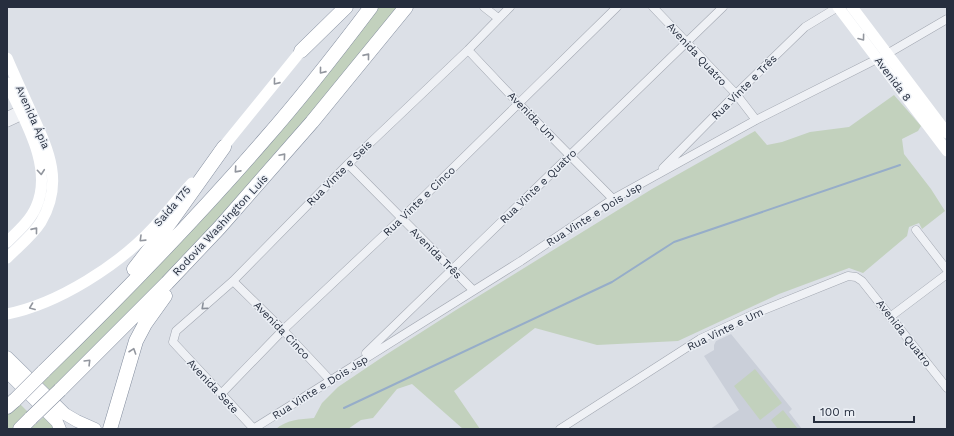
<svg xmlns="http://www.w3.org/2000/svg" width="954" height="436" viewBox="0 0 954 436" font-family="'Work Sans',sans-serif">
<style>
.built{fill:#cacfd9}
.green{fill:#c2d1bd}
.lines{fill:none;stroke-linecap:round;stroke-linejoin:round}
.stream{stroke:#96adc9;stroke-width:2}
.street-casing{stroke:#a2a7b1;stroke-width:9}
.primary-casing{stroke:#9ba4b3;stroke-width:13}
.highway-casing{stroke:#838d9e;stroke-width:15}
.street{stroke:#eff1f5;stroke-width:8}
.secondary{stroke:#fff;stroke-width:11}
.primary{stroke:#fff;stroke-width:12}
.highway{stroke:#fff;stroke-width:14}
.highway-bridge-casing{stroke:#838d9e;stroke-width:15;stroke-linecap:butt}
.highway-bridge{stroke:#fff;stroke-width:14}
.oneway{stroke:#92969e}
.oneway2{stroke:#8a909a}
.labels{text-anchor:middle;stroke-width:3;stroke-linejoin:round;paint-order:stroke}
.street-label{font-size:11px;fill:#262e3e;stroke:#ebeff5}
</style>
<rect width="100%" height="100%" fill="#dce0e7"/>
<!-- built -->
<path class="built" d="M 731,334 L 792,409 L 789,412 L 802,429 L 710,429 L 739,410 L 704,356 L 714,350 L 714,345 L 716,341 Z"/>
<!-- green -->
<path class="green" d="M 377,7 L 401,7 L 222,219 L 50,391 L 42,382 Z
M 894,95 L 921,126 L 918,131 L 902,139 L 904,154 L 931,189 L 945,211 L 922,229 L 919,223 L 909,227 L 907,236 L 863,273 L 849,268 L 779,294 L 678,341 L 597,345 L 535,328 L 454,391 L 480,429 L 463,429 L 412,384 L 397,389 L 373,418 L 361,420 L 348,429 L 276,429 C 286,420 300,419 314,418 L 322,403 L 338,387 L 384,356 L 456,310 L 652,189 L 755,131 L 767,145 L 782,142 L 810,132 L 849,127 Z
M 755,369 L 782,403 L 760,420 L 734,386 Z
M 18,402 L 29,413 L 13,429 L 7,429 L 7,413 Z
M 783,410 L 798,429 L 778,429 L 771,420 Z
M 45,416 L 56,429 L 30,429 Z"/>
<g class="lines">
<!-- stream -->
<path class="stream" d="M 344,408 L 612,282 L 674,242 L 900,165"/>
<defs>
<path id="street" d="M 484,7 L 498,18
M 653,7 L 736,94 L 756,120
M 468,50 L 519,104 L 613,199
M 7,116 L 19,110
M 7,123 L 22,116
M 348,164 L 473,290
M 663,168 L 736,94 L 805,27 L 838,7
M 916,230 L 947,270
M 233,281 L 283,330 L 330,380
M 890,317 L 947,274
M 366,353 L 723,7
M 221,394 L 283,330 L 402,218 L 617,7
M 253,429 L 521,261 L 613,199 L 756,120 L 887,54 L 947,19
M 254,429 L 173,342 L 176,331 L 233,281 L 348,164 L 468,50 L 510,7
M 560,429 L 700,339 L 756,313 L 848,276 L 856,277 L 862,281 L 947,388"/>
<path id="primary" d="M 7,357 L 65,414 L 77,421 L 95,429
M 7,372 L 57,422 L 60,429"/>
<path id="highway" d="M 301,51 L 346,7
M 134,269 L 172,220 L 224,147
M 43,372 C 120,297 195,220 265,139 C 302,97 337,52 371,7
M 60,390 L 167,283 L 220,227 L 312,122 L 406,7
M 7,407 L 15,400
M 20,429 L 31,418
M 110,429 L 136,341 L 145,324 L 165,296"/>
</defs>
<!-- street casing -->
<use href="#street" class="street-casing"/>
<!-- primary casing -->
<use href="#primary" class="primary-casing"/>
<!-- highway casing -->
<use href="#highway" class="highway-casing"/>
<!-- street -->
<use href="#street" class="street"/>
<!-- secondary -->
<path class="secondary" d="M 838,7 L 947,151
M 852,7 L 947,133
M 7,58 C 15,77 24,96 32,114 C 49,151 64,183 41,222 C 32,236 19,246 7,258
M 7,83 C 24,120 54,167 36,207 C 30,221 17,232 7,242
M 219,152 L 305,46
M 7,314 C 58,304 119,265 154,227 C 167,212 179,197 192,183"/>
<!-- primary -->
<use href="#primary" class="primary"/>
<!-- highway -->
<use href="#highway" class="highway"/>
<defs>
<path id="highway-bridge" d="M 15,400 L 43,372
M 31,418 L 60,390"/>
</defs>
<!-- highway-bridge casing -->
<use href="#highway-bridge" class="highway-bridge-casing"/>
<!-- highway-bridge -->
<use href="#highway-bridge" class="highway-bridge"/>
</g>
<!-- one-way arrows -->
<defs><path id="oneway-chevron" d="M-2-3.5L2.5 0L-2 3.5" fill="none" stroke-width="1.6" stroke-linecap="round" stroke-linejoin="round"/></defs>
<g class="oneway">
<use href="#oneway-chevron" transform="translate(862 38) rotate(53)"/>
<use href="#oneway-chevron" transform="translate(367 56) rotate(-51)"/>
<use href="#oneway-chevron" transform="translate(322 71) rotate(129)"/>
<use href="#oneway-chevron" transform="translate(276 82) rotate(129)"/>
<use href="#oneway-chevron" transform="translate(283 156) rotate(-49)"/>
<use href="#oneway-chevron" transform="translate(237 170) rotate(132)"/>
<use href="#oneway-chevron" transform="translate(41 172) rotate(85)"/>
<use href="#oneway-chevron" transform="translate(35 230) rotate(-51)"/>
<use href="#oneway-chevron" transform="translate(142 239) rotate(136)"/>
<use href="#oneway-chevron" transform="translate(32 307) rotate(159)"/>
<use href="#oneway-chevron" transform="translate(133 351) rotate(-71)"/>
<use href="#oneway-chevron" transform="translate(88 362) rotate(-45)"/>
</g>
<use class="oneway2" href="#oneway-chevron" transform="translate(204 307) rotate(138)"/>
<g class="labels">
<!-- street labels -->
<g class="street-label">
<text transform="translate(697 54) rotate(47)" y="4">Avenida Quatro</text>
<text transform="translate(893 79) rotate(53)" y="4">Avenida 8</text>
<text transform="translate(744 87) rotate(-45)" y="4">Rua Vinte e Três</text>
<text transform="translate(532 116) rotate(46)" y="4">Avenida Um</text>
<text transform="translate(33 117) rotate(66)" y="4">Avenida Ápia</text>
<text transform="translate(339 173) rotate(-45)" y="4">Rua Vinte e Seis</text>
<text transform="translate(538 186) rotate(-44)" y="4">Rua Vinte e Quatro</text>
<text transform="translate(419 201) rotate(-44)" y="4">Rua Vinte e Cinco</text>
<text transform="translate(172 206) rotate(-49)" y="4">Saída 175</text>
<text transform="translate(594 214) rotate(-32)" y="4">Rua Vinte e Dois Jsp</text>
<text transform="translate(220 225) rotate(-47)" y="4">Rodovia Washington Luís</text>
<text transform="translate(436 253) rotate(45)" y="4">Avenida Três</text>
<text transform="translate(725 329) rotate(-26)" y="4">Rua Vinte e Um</text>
<text transform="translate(282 330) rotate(46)" y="4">Avenida Cinco</text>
<text transform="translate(904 333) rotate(52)" y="4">Avenida Quatro</text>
<text transform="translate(213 386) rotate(47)" y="4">Avenida Sete</text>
<text transform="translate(320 387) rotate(-32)" y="4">Rua Vinte e Dois Jsp</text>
</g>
</g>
<!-- border -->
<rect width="954" height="436" fill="none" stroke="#262e3e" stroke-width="16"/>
<!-- scale -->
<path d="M814 416v6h100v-6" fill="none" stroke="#262e3e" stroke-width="2"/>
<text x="820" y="416" font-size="12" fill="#262e3e" stroke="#ebeff5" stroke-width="3" paint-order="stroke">100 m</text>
</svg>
